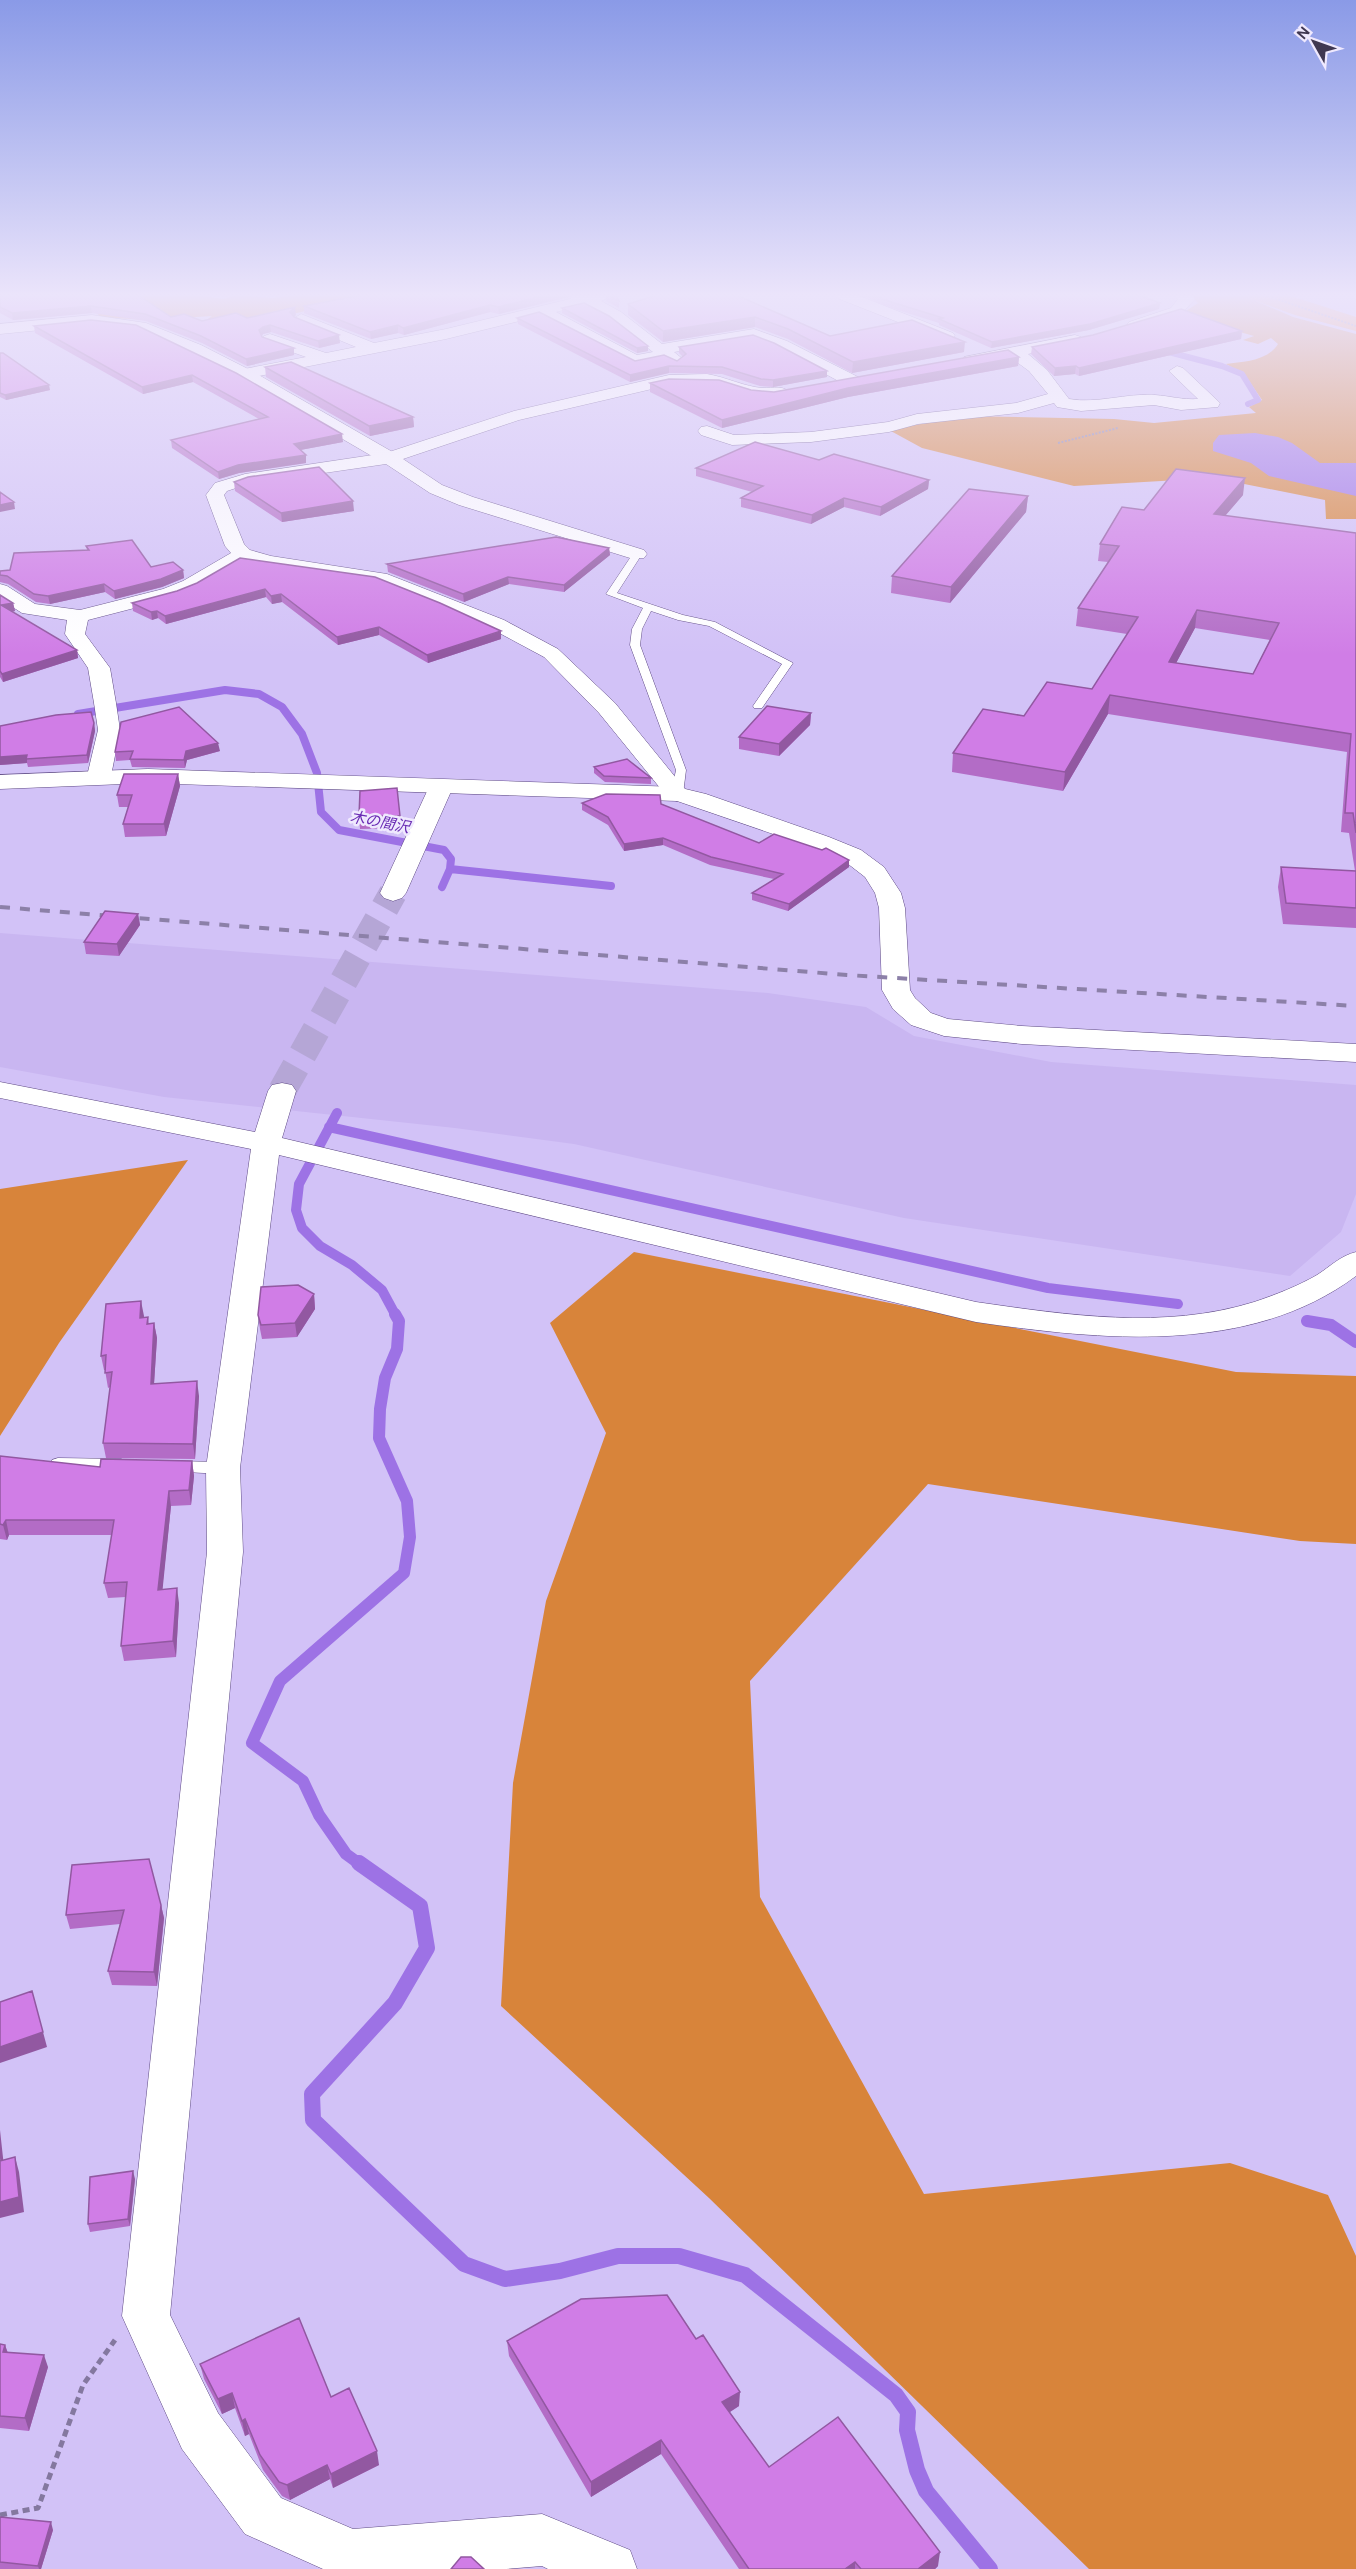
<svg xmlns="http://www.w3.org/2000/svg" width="1356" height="2569" viewBox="0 0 1356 2569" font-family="Karla,'Noto Sans JP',sans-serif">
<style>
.built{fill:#c9b6f1}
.green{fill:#ff9837}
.forest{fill:#d8843a}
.water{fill:#9d72e5}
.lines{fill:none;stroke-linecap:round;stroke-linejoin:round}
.stream-far4{stroke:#9d72e5;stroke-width:6}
.stream-far3{stroke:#9d72e5;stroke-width:8}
.stream-far2{stroke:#9d72e5;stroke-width:10}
.stream-far1{stroke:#9d72e5;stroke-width:12}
.stream{stroke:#9d72e5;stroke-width:16}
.minor-tunnel{stroke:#b5a6d6;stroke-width:28;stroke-dasharray:28 14;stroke-linecap:butt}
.service-casing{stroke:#5e4a84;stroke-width:1}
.minor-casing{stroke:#5e4a84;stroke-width:1}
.tertiary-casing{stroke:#5e4a84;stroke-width:1}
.path-far1{stroke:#84789f;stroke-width:2;stroke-dasharray:2 1.5;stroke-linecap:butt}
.path{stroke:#84789f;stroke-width:5;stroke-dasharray:7 4.5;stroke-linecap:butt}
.service{fill:#fff;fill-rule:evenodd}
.minor{fill:#fff;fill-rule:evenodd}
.tertiary{fill:#fff;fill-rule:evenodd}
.rail{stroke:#8c80a8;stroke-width:4;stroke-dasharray:10 10;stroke-linecap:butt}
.wall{fill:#b36cc6;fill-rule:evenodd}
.shaded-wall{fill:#9258a1}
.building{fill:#d07de6;stroke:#9258a1;stroke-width:1.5;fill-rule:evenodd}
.labels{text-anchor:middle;stroke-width:5;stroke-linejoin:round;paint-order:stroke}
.far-water-label{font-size:15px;font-style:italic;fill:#6a2cb4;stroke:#efe9fe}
</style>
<rect width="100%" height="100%" fill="#d2c2f7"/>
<!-- built -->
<path class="built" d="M 0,933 L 768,993 L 866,1007 L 914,1036 L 1051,1062 L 1356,1085 L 1356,1194 L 1341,1232 L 1290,1276 L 904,1218 L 574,1144 L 455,1128 L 164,1097 L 0,1067 Z"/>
<!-- green -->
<path class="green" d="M 1239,295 L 1288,295 L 1356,317 L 1356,331 L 1295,315 Z"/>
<!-- forest -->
<path class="forest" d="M 144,295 L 195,295 L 224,299 L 236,295 L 273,298 L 296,295 L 411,295 L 322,307 L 297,313 L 277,312 L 257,317 L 204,322 L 212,316 L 148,320 L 100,317 L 95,310 Z
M 1190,295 L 1242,295 L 1293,317 L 1356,334 L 1356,519 L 1326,519 L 1325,500 L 1214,478 L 1074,486 L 922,448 L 889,430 L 963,416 L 1114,419 L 1154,423 L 1256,413 L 1249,407 L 1262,400 L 1245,375 L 1226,364 C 1243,362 1268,361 1278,344 L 1271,338 L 1258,344 L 1243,340 L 1254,336 L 1180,315 L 1198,303 Z
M 188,1160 L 59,1343 L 0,1436 L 0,1189 Z
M 634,1252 L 1236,1372 L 1356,1376 L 1356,1544 L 1300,1541 L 928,1484 L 750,1681 L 760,1897 L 924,2194 L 1230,2163 L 1328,2195 L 1356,2256 L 1356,2569 L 1089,2569 L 709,2198 L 501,2006 L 513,1783 L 546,1601 L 606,1433 L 550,1323 Z"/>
<!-- water -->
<path class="water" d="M 1255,433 L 1278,437 L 1292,443 L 1320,463 L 1356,463 L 1356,496 L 1269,476 L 1251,463 L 1213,451 L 1213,443 L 1219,435 Z"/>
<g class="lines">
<!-- stream-far4 -->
<path class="stream-far4" d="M 1161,350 L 1222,366 L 1242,374 L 1258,400 L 1248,404"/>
<!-- stream-far3 -->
<path class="stream-far3" d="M 78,714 L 225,690 L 259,694 L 282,707 L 302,734 L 317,773 L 321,812 L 339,830 L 444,850 L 451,859 L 450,869 L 611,886
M 442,887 L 450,869"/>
<!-- stream-far2 -->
<path class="stream-far2" d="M 337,1113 L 299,1184 L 296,1210 L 302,1228 L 320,1246 L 352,1265 L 382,1290 L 396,1316
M 329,1127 L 1048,1288 L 1178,1304"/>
<!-- stream-far1 -->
<path class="stream-far1" d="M 1307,1321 L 1331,1325 L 1356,1342
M 361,1865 L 346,1854 L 319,1815 L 303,1781 L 252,1743 L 280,1681 L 404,1573 L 410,1537 L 407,1501 L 379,1438 L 380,1409 L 385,1378 L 397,1349 L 399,1321 L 395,1314"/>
<!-- stream -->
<path class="stream" d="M 359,1863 L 420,1906 L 427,1948 L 395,2003 L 312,2094 L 313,2120 L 464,2264 L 505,2279 L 560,2271 L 618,2256 L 679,2256 L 745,2275 L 896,2395 L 908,2412 L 907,2430 L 917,2470 L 926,2491 L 990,2569"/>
<!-- minor-tunnel -->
<path class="minor-tunnel" d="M 282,1091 L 393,893"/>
<defs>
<path id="service" d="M 637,551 L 642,554 L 617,593 L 683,615 L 715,622 L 793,663 L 762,708 L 754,708 L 753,706 L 782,664 L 709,626 L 678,620 L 651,611 L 642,629 L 640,645 L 686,770 L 683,794 L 677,797 L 671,794 L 676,770 L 630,645 L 632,629 L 643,608 L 606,594 L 634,552 Z
M 58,1458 L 121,1459 L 127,1461 L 129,1465 L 127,1469 L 121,1471 L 52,1468 L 50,1464 L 52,1460 Z
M 172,1461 L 223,1462 L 229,1464 L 231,1468 L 229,1472 L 223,1474 L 166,1471 L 164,1467 L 166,1463 Z"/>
<path id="minor" d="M 573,295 L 613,295 L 601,301 L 621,312 L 662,344 L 754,329 L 787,341 L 858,377 L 860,381 L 858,385 L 846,385 L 775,347 L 753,339 L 674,352 L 684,360 L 676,365 L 664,359 L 635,365 L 629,363 L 540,316 L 446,339 L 244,379 L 236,374 L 244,369 L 306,357 L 264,342 L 262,339 L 264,336 L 270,334 L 326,353 L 356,347 L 296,322 L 293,319 L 301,314 L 374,343 L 446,329 L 570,299 ZM 584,305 L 610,319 L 653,352 L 637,355 L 556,312 Z
M 835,295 L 857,295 L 953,333 L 955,336 L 947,341 L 941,339 L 837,298 Z
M 1119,295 L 1134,295 L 1127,300 Z
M 1175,295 L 1192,295 L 1195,299 L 1181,314 L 1135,330 L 1127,325 L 1129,322 L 1171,308 L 1178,299 Z
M 1075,335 L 1081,337 L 1083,340 L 1081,343 L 1028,354 L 1047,370 L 1069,399 C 1097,404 1126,393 1155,395 C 1170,396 1182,400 1198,399 L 1169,371 L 1177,366 L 1183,368 L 1220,403 L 1218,407 L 1181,410 L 1154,405 L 1081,411 L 1057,407 L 1054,403 L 1018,413 L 918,424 L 889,432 L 811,442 L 732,445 L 701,435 L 698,431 L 701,427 L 707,426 L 734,435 L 811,432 L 888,422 L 917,414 L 1016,403 L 1048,394 L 1029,371 L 1010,357 L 970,365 L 962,360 L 964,357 Z
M 707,374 C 726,377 745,387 763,388 C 773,388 784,385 790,393 L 782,398 L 758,398 L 719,386 L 669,385 L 519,420 L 403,459 L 442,485 L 473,497 L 644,550 L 647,554 L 644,558 L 630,558 L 459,505 L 430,493 L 386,464 L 248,484 L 227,491 L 224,495 L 244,544 L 250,550 L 271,556 L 387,574 L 504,620 L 558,649 L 615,703 L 685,789 L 689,794 L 685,799 L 677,801 L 669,799 L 599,713 L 544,657 L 490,628 L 376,583 L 269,568 L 245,561 L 197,589 L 177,597 L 88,620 L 85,634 L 110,668 L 116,703 L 120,730 L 111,776 L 107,781 L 99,783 L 91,781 L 87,776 L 98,730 L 94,703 L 88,668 L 65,634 L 67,620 L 22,613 L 0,599 L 0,584 L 7,586 L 35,604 L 80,610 L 163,589 L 183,581 L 231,553 L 225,546 L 206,495 L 215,483 L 245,474 L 386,453 L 514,411 L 669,375 Z
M 441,780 L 449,782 L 453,787 L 406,893 L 402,898 L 393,901 L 384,898 L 380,893 L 429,787 L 433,782 Z
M 0,1082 L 255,1132 L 268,1091 L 272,1085 L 282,1083 L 292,1085 L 296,1091 L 282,1138 L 976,1302 C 1067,1315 1164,1330 1254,1302 C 1275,1295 1298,1286 1317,1275 C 1331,1266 1340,1256 1356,1252 L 1356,1276 C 1249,1356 1100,1340 976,1322 L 279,1155 L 240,1468 L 243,1552 L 170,2315 L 218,2413 L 281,2498 L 353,2529 L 542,2514 L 630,2550 L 637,2569 L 548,2569 L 542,2566 L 506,2569 L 323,2569 L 245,2534 L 182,2449 L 122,2316 L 207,1552 L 206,1468 L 251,1149 L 0,1098 Z"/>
<path id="tertiary" d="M 92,315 L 146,323 L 201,345 L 250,370 L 396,454 L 398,458 L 396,462 L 382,462 L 238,378 L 189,353 L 137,330 L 92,325 L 0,334 L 0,324 Z
M 148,769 L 677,787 L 706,794 L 829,837 L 861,850 L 884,867 L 901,893 L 905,908 L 910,990 L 915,998 L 931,1013 L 948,1019 L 1022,1026 L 1356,1044 L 1356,1062 L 1022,1044 L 944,1036 L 911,1025 L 893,1009 L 882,990 L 879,908 L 875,893 L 865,877 L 843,860 L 811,847 L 677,801 L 148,783 L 0,789 L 0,775 Z"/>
</defs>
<!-- service casing -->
<use href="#service" class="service-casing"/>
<!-- minor casing -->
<use href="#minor" class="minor-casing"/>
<!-- tertiary casing -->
<use href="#tertiary" class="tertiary-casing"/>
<!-- path-far1 -->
<path class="path-far1" d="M 1265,295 L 1356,326
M 1058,443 L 1118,428"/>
<!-- path -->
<path class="path" d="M 0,2515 L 38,2508 L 83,2385 L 115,2340"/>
<!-- service -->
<use href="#service" class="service"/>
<!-- minor -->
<use href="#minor" class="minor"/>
<!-- tertiary -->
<use href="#tertiary" class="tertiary"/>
<!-- rail -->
<path class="rail" d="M 0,907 L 847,975 L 1356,1006"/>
</g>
<!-- wall -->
<path class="wall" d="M 0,295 L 138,295 L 171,317 L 202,321 L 296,315 L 294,316 L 340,343 L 319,348 L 271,332 L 263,334 L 262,336 L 262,337 L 294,355 L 247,366 L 202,343 L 146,321 L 92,313 L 13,320 L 0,313 Z
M 362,295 L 570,295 L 569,297 L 499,314 L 490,312 L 404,335 L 398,333 L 371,339 L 304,313 L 304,306 Z
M 606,295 L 619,295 L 617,297 L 619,301 L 619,308 L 606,301 Z
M 736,295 L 830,336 L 964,352 L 852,373 L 788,339 L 755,327 L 663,342 L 628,315 L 628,304 Z
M 862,295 L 1125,295 L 1126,296 L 1141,295 L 1139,296 L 1160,303 L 1159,309 L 1089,330 L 991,348 L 939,325 L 939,323 L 885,306 Z
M 562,308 L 648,351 L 637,353 L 562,313 Z
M 517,318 L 635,361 L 677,361 L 683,357 L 679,353 L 679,347 L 827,371 L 827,377 L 773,387 L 760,386 L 722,374 L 669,373 L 630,382 L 518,324 Z
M 91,320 L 343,442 L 300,450 L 306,455 L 306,463 L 239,473 L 219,479 L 172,448 L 171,440 L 259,419 L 193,382 L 143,394 L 35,333 L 34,326 Z
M 1242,331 L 1241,339 L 1079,376 L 1075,374 L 1054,376 L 1031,354 L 1032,347 Z
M 0,353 L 50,390 L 6,400 L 0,397 Z
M 1019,357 L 1018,366 L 848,397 L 722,428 L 650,392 L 650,383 L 774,392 Z
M 265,367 L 413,417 L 414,427 L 370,436 L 266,377 Z
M 819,460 L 929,480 L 928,489 L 880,516 L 844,507 L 811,524 L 741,507 L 741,498 L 752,492 L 696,476 L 696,468 Z
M 234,482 L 354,511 L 282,522 L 235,491 Z
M 1243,495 L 1225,516 L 1356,533 L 1356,928 L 1283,924 L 1278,887 L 1281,867 L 1355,871 L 1349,833 L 1341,832 L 1347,752 L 1108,714 L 1063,791 L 952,772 L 953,753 L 1024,716 L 1092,689 L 1127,634 L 1076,626 L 1078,608 L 1108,562 L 1098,561 L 1100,544 L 1144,510 ZM 1195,628 L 1270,640 L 1253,674 L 1176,663 Z
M 1028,496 L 1026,512 L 950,603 L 891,593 L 892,576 Z
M 86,546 L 151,567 L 183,570 L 184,578 L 162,587 L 115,599 L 105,592 L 50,604 L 36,602 L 8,584 L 0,582 L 0,571 L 10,570 L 87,550 Z
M 609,548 L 610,555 L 564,592 L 509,584 L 464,602 L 388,572 L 387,564 Z
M 240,558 L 501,639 L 428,663 L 379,635 L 338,645 L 282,602 L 272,604 L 266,597 L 166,624 L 158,618 L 152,620 L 133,611 L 132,603 L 177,591 L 197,583 Z
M 0,595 L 13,603 L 15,611 L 12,612 L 77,650 L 78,658 L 3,682 L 0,677 Z
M 811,713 L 810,725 L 779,756 L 739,749 L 739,737 Z
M 121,722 L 220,751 L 187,760 L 185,768 L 132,767 L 130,760 L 116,761 L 115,752 Z
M 94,723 L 95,731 L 88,763 L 28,767 L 27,763 L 0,765 L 0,726 Z
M 594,767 L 651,778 L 651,784 L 605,782 L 594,773 Z
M 178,774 L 180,786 L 166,836 L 125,837 L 123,824 L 128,807 L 119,807 L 117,795 Z
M 397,788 L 401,828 L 360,829 L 359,816 Z
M 582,803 L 661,804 L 759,843 L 849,867 L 788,911 L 752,900 L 752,893 L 774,879 L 710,865 L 663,845 L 624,851 L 608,825 L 582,810 Z
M 138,914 L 140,925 L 119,956 L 86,954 L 84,942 Z
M 314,1294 L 315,1309 L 297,1337 L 262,1339 L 260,1329 L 258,1315 Z
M 144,1316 L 144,1317 L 148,1317 L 149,1324 L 154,1323 L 157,1338 L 154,1384 L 199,1396 L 195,1459 L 106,1458 L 103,1443 L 110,1387 L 108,1388 L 105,1370 L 104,1370 L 101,1356 Z
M 0,1456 L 100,1467 L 192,1461 L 194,1476 L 191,1505 L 171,1506 L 162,1590 L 179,1603 L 176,1657 L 124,1661 L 121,1646 L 126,1597 L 108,1598 L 104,1583 L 112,1535 L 9,1535 L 7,1540 L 0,1539 Z
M 161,1905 L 164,1918 L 157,1986 L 112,1985 L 108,1971 L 120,1924 L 70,1929 L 66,1915 Z
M 135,2179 L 130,2226 L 90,2232 L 88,2224 Z
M 507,2341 L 739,2406 L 730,2412 L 769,2467 L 938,2566 L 935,2569 L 739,2569 L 661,2454 L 591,2497 L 509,2356 Z
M 0,2344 L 5,2345 L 8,2353 L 48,2367 L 29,2431 L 0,2428 Z
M 200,2364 L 331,2397 L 379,2465 L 333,2488 L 330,2479 L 290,2500 L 282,2496 L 263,2470 L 249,2434 L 245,2436 L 235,2408 L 222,2414 L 204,2379 Z
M 0,2517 L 53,2530 L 41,2569 L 0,2569 Z"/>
<!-- shaded-wall -->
<path class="shaded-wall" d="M 546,295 L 570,295 L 569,297 L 499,314 L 498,307 Z
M 1160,303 L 1159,309 L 1089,330 L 991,348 L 992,342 Z
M 490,305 L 490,312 L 404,335 L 403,328 Z
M 91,306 L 92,313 L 13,320 L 12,313 Z
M 295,307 L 296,315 L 291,319 L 290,312 Z
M 755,317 L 755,327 L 663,342 L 663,331 Z
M 270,325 L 271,332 L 263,334 L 260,338 L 259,330 L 263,327 Z
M 398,325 L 398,333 L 371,339 L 370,332 Z
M 1242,331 L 1241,339 L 1079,376 L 1079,368 Z
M 339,335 L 340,343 L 319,348 L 318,341 Z
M 965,342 L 964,352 L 852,373 L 853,362 Z
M 648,346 L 648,351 L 637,353 L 637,348 Z
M 294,348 L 294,355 L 247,366 L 246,359 Z
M 1019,357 L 1018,366 L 848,397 L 722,428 L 722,420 L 848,388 Z
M 669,366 L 669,373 L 630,382 L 630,375 Z
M 1076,366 L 1075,374 L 1054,376 L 1055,368 Z
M 827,371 L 827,377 L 773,387 L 773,380 Z
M 192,375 L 193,382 L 143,394 L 142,387 Z
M 49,385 L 50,390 L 6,400 L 5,395 Z
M 413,417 L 414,427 L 370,436 L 369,426 Z
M 342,434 L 343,442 L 295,451 L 294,444 Z
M 306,455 L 306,463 L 239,473 L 219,479 L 218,472 L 238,465 Z
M 1245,478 L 1243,495 L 1212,531 L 1214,514 Z
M 929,480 L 928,489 L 880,516 L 881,507 Z
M 1028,496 L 1026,512 L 950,603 L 951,587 Z
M 844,498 L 844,507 L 811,524 L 812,515 Z
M 353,501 L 354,511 L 282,522 L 281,513 Z
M 14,502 L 15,509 L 0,512 L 0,505 Z
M 609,548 L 610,555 L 564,592 L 564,585 Z
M 183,570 L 184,578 L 162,587 L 115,599 L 114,591 Z
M 508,577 L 509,584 L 464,602 L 463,594 Z
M 104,584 L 105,592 L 50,604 L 48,596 Z
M 265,589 L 266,597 L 166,624 L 165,616 Z
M 281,594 L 282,602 L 272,604 L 271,596 Z
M 13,603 L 15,611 L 3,613 L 1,605 Z
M 1197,610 L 1195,628 L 1167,680 L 1169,662 Z
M 157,611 L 158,618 L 152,620 L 151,612 Z
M 379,627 L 379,635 L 338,645 L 337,637 Z
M 501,631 L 501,639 L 428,663 L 427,655 Z
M 77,650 L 78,658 L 3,682 L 2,674 Z
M 1110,695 L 1108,714 L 1063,791 L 1065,772 Z
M 811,713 L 810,725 L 779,756 L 779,744 Z
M 94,723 L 95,731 L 88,763 L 87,755 Z
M 218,743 L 220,751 L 187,760 L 185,768 L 184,760 L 186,751 Z
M 27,755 L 27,763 L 0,765 L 0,757 Z
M 178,774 L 180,786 L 166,836 L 164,824 Z
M 663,838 L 663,845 L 624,851 L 624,844 Z
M 849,860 L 849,867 L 788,911 L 789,904 Z
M 138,914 L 140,925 L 119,956 L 117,944 Z
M 314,1294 L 315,1309 L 297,1337 L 295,1323 Z
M 141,1301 L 144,1316 L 142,1332 L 140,1318 Z
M 154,1323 L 157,1338 L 153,1399 L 151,1384 Z
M 197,1381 L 199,1396 L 195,1459 L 193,1444 Z
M 192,1461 L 194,1476 L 191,1505 L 189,1490 Z
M 169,1491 L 171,1506 L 161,1605 L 158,1590 Z
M 6,1520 L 9,1535 L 7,1540 L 3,1525 Z
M 177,1588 L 179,1603 L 176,1657 L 173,1641 Z
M 161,1905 L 164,1918 L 157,1986 L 154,1972 Z
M 43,2032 L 47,2047 L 0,2063 L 0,2047 Z
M 0,2130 L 5,2176 L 0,2158 Z
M 15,2157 L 19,2172 L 24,2212 L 0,2218 L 0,2202 Z
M 133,2171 L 135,2179 L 130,2226 L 128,2219 Z
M 5,2345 L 9,2357 L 3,2352 Z
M 44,2355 L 48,2367 L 29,2431 L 25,2418 Z
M 740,2392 L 739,2406 L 722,2417 L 722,2402 Z
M 232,2393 L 235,2408 L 222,2414 L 218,2399 Z
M 245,2419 L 249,2434 L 245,2436 L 242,2421 Z
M 661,2440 L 661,2454 L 591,2497 L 591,2482 Z
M 377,2451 L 379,2465 L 333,2488 L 331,2474 Z
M 327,2465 L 330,2479 L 290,2500 L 287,2485 Z
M 51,2522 L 53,2530 L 41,2569 L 39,2569 L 38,2566 Z
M 940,2552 L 938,2566 L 935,2569 L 918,2569 Z
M 855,2562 L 855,2569 L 845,2569 Z"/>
<!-- building -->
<path class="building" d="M 0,295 L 138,295 L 171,317 L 184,314 L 202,321 L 236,313 L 247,318 L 295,307 L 290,312 L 294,317 L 339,335 L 318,341 L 270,325 L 263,327 L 259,330 L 262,337 L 294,348 L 246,359 L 201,336 L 145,314 L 91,306 L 12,313 L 0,307 Z
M 362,295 L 546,295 L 498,307 L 490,305 L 403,328 L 398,325 L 370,332 L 304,306 Z
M 608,295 L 616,295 L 619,301 Z
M 657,295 L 736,295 L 830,336 L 912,320 L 965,342 L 853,362 L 788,329 L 755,317 L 663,331 L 628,304 Z
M 875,295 L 1125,295 L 1126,296 L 1138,295 L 1160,303 L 1090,324 L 992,342 L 939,319 L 943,318 L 885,300 Z
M 584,303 L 609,316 L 648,346 L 637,348 L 562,308 Z
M 1181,309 L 1242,331 L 1079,368 L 1076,366 L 1055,368 L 1032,347 L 1093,335 Z
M 539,312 L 635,361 L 664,355 L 677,361 L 686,354 L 679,347 L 753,335 L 774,343 L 827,371 L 773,380 L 761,379 L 722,367 L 669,366 L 630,375 L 517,318 Z
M 91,320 L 136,325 L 236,373 L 342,434 L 294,444 L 306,455 L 238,465 L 218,472 L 171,440 L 268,417 L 192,375 L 142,387 L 34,326 Z
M 1008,350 L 1019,357 L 848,388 L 722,420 L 650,383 L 669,379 L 719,380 L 751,390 L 774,392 Z
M 0,353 L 3,353 L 49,385 L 5,395 L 0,393 Z
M 291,362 L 413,417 L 369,426 L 265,367 Z
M 755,442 L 819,460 L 834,454 L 929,480 L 881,507 L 844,498 L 812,515 L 741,498 L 763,486 L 696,468 Z
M 319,467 L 353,501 L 281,513 L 234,482 L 248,477 Z
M 1176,469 L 1245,478 L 1214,514 L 1356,533 L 1356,833 L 1353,813 L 1345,813 L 1351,734 L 1110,695 L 1065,772 L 953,753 L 983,709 L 1024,716 L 1047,682 L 1092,689 L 1138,617 L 1078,608 L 1119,546 L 1100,544 L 1122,507 L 1144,510 ZM 1197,610 L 1279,623 L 1253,674 L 1169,662 Z
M 969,489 L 1028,496 L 951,587 L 892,576 Z
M 0,492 L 14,502 L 0,505 Z
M 556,537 L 609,548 L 564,585 L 508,577 L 463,594 L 387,564 Z
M 132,540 L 151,567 L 173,562 L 183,570 L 161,579 L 114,591 L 104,584 L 48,596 L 34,594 L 7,576 L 0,575 L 0,571 L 10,570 L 14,553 L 89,550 L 86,546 Z
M 240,558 L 375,577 L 440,603 L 501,631 L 427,655 L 379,627 L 337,637 L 281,594 L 271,596 L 265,589 L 165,616 L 157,611 L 151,612 L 132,603 L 177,591 L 197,583 Z
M 0,595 L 13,603 L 1,605 L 77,650 L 2,674 L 0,671 Z
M 767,706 L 811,713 L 779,744 L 739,737 Z
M 179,707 L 218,743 L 186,751 L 184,760 L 130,759 L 133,751 L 115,752 L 121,722 Z
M 91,712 L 94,723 L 87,755 L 26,759 L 27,755 L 0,757 L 0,726 L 56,715 Z
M 627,759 L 651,778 L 604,776 L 594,767 Z
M 124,774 L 178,774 L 164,824 L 123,824 L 132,795 L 117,795 Z
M 397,788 L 400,816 L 359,816 L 360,791 Z
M 606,794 L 660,795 L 661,804 L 759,843 L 774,834 L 822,850 L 826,848 L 849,860 L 789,904 L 752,893 L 783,874 L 711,857 L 663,838 L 624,844 L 608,817 L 582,803 Z
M 1281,867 L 1356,871 L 1356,908 L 1286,903 Z
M 105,911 L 138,914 L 117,944 L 84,942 Z
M 298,1285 L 314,1294 L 295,1323 L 261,1325 L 258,1315 L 261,1287 Z
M 141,1301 L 140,1318 L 148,1317 L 147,1324 L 154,1323 L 151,1384 L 197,1381 L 193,1444 L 103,1443 L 112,1372 L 105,1373 L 106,1355 L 101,1356 L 106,1304 Z
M 0,1456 L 100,1467 L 101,1459 L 192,1461 L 189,1490 L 169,1491 L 158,1590 L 177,1588 L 173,1641 L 121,1646 L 127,1582 L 104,1583 L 114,1520 L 6,1520 L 3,1525 L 0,1524 Z
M 149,1859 L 161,1905 L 154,1972 L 108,1971 L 124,1910 L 66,1915 L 72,1865 Z
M 32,1991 L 43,2032 L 0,2047 L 0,2002 Z
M 15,2157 L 19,2197 L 0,2202 L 0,2158 L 0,2161 Z
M 133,2171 L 128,2219 L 88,2224 L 90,2177 Z
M 667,2295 L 696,2339 L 703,2335 L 740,2392 L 722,2402 L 769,2467 L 838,2417 L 940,2552 L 918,2569 L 861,2569 L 855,2562 L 845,2569 L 749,2569 L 661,2440 L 591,2482 L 507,2341 L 581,2299 Z
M 299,2318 L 331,2397 L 349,2388 L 377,2451 L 331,2474 L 327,2465 L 287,2485 L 279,2482 L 260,2455 L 245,2419 L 242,2421 L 232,2393 L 218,2399 L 200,2364 Z
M 0,2344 L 5,2345 L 3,2352 L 44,2355 L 25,2418 L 0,2416 Z
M 0,2517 L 51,2522 L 38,2566 L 0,2562 Z
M 461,2557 L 471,2557 L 484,2569 L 451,2569 Z"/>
<!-- sky -->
<linearGradient id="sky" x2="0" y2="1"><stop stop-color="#8a9ae7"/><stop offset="0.45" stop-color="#ebe4fb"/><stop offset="1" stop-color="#ebe4fb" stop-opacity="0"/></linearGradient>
<rect width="1356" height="655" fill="url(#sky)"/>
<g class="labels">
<!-- far-water labels -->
<g class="far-water-label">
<text transform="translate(380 822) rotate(11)" y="5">木の間沢</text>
</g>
</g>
<!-- north arrow -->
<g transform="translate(1314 42) rotate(310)" stroke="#efe9fe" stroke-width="4.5" paint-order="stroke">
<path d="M0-4.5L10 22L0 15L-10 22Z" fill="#3f3751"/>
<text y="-9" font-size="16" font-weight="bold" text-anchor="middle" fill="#3f3751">N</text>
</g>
</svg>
